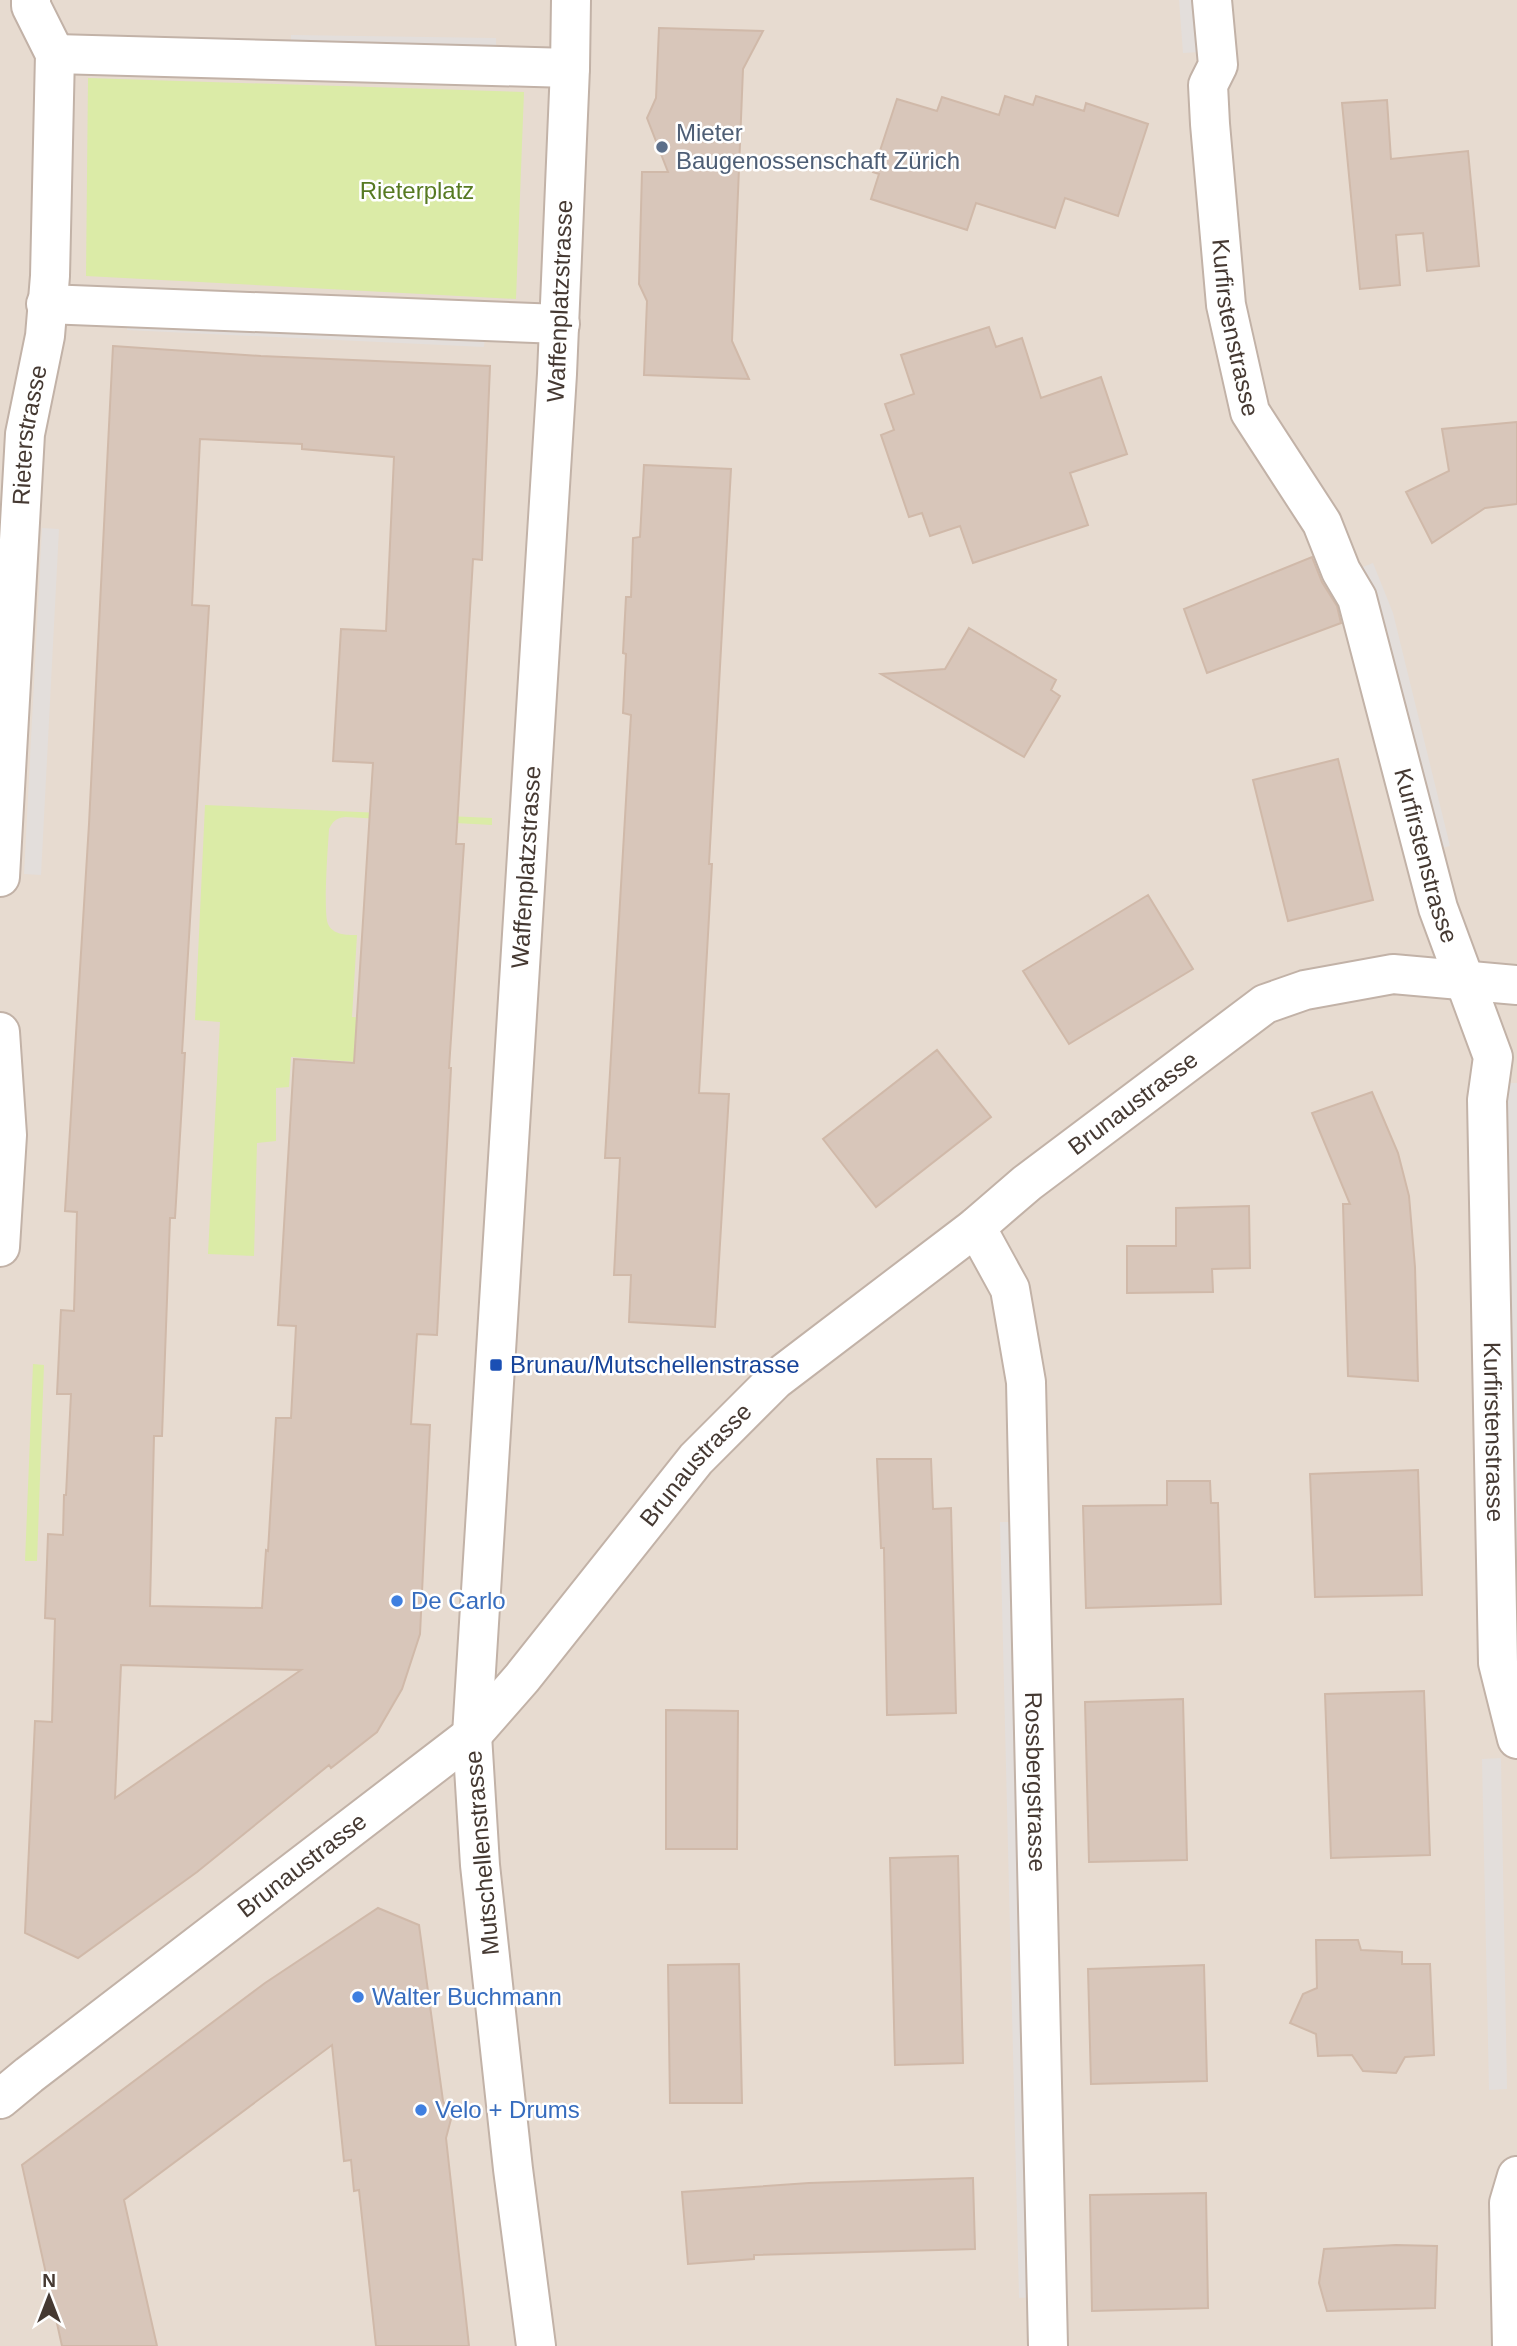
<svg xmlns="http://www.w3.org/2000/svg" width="1517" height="2346" viewBox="0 0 1517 2346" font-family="Arial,sans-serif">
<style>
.residential{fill:#e7dbd0}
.green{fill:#dbeba7}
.parking{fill:#e3dedb}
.building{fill:#d8c6ba;stroke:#d0b9a9;stroke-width:2;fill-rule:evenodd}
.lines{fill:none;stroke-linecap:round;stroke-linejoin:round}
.minor-casing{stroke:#c2b2a7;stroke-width:42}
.minor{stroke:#fff;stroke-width:38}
.service-dot{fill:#5c6f8a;stroke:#fff;stroke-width:2.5}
.transit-dot{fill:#1a4fb4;stroke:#fff;stroke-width:2.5}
.shop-dot{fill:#3f7fe0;stroke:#fff;stroke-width:2.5}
.labels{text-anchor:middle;stroke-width:5;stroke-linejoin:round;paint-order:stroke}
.service-label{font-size:24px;fill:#4e5e75;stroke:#fff;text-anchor:start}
.park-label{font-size:24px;fill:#577a22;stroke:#fff}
.street-label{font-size:24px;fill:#453932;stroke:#fff}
.transit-label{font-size:24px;fill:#164399;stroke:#fff;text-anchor:start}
.shop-label{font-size:24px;fill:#366cbe;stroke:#fff;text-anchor:start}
</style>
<rect width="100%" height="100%" fill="#f3eae2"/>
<!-- residential -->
<path class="residential" d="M 0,0 L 1517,0 L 1517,2346 L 0,2346 Z"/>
<!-- green -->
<path class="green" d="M 88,78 L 524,92 L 516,299 L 86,276 Z
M 205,805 L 492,818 L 492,825 L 345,817 C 336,818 333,821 329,829 C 328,846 323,912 328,924 C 333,935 346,935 357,935 L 352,1017 L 421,1021 L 421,1067 L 291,1057 L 289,1087 L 276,1088 L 276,1141 L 257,1143 L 254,1256 L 208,1254 L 220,1022 L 195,1020 Z
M 33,1364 L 44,1365 L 37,1561 L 25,1561 Z"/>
<!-- parking -->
<path class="parking" d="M 1179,0 L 1194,0 L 1199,52 L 1183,53 Z
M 291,35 L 496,38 L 496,55 L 291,51 Z
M 128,315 L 485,332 L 484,347 L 127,330 Z
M 42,528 L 59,529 L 41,875 L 24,874 Z
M 1373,563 L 1393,613 L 1450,846 L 1439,849 L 1358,569 Z
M 1505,1083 L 1517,1083 L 1517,1635 Z
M 1000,1522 L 1017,1522 L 1036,2297 L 1019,2298 Z
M 1501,1758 L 1507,2089 L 1489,2090 L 1482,1759 Z"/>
<!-- building -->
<path class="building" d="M 659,28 L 763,31 L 743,69 L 732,341 L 749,379 L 644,375 L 647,301 L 639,284 L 642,172 L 668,172 L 647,118 L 656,98 Z
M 1005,96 L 1033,105 L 1036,96 L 1084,111 L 1086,103 L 1148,124 L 1118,216 L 1065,198 L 1055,228 L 976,203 L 967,230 L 871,199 L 879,174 L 873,172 L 897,99 L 937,111 L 942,97 L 999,115 Z
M 1387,100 L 1391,159 L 1468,151 L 1479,266 L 1427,271 L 1423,233 L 1396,235 L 1400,285 L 1360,289 L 1342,103 Z
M 989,327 L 996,347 L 1022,338 L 1041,398 L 1101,377 L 1127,454 L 1070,473 L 1088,525 L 973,563 L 960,526 L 930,536 L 922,513 L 909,517 L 881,435 L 894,430 L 885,404 L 914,394 L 901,355 Z
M 113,346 L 261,356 L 490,366 L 482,560 L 473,559 L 456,844 L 464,844 L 449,1068 L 451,1068 L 437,1335 L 417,1334 L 411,1424 L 430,1425 L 420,1634 L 402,1689 L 377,1732 L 331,1768 L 329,1765 L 197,1872 L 78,1958 L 25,1933 L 35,1721 L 52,1722 L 55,1619 L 45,1618 L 48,1534 L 63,1535 L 64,1495 L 66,1495 L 71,1394 L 57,1394 L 61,1310 L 74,1311 L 77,1212 L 65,1211 L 89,824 ZM 200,439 L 302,444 L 302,449 L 394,457 L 386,631 L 341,629 L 333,761 L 373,763 L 354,1063 L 294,1059 L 278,1325 L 296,1326 L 291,1418 L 276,1418 L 268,1551 L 266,1550 L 262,1608 L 150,1606 L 154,1436 L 162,1436 L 170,1218 L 175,1218 L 185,1053 L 182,1053 L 209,606 L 192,605 ZM 121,1665 L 301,1670 L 115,1798 Z
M 1517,422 L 1517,504 L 1485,508 L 1432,543 L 1406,492 L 1449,471 L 1442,429 Z
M 644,465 L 731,469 L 709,864 L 712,864 L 699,1093 L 729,1094 L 715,1327 L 629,1322 L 631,1275 L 614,1275 L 620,1158 L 605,1158 L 631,715 L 623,713 L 626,654 L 623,653 L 626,597 L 631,597 L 633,538 L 640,537 Z
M 1312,557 L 1322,582 L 1337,606 L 1341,623 L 1207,673 L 1184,609 Z
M 969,628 L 1056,680 L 1051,690 L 1060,696 L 1024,757 L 881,674 L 945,669 Z
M 1338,759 L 1373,900 L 1288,921 L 1253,780 Z
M 1148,895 L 1193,969 L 1069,1044 L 1023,971 Z
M 937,1050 L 991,1117 L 876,1207 L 823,1139 Z
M 1372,1092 L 1398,1153 L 1409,1196 L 1415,1267 L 1418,1381 L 1348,1376 L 1343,1204 L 1350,1204 L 1312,1113 Z
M 1249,1206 L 1250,1268 L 1212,1269 L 1213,1292 L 1127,1293 L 1127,1246 L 1176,1246 L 1176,1208 Z
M 877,1459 L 931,1459 L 933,1509 L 951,1508 L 956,1713 L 887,1715 L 884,1548 L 881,1548 Z
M 1418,1470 L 1422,1595 L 1315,1597 L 1310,1474 Z
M 1167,1481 L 1210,1481 L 1211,1503 L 1218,1503 L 1221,1604 L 1086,1608 L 1083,1506 L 1167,1505 Z
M 1424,1691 L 1430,1855 L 1331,1858 L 1325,1694 Z
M 1183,1699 L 1187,1860 L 1089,1862 L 1085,1702 Z
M 666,1710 L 738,1711 L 737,1849 L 666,1849 Z
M 958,1856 L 963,2063 L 895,2065 L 890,1858 Z
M 378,1908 L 419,1925 L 443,2101 L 451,2119 L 446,2138 L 469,2346 L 376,2346 L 359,2190 L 354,2191 L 351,2160 L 344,2161 L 332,2045 L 124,2200 L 157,2346 L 62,2346 L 22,2165 L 265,1983 Z
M 1316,1940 L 1358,1940 L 1361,1950 L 1402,1952 L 1402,1964 L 1430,1964 L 1434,2055 L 1405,2057 L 1396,2073 L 1363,2071 L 1352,2055 L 1318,2056 L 1316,2034 L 1290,2023 L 1303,1994 L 1317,1988 Z
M 739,1964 L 742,2103 L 670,2103 L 668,1965 Z
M 1204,1965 L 1207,2081 L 1091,2084 L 1088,1969 Z
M 973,2178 L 975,2249 L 754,2255 L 754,2259 L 688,2264 L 682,2192 L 809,2183 Z
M 1206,2193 L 1208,2308 L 1092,2311 L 1090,2195 Z
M 1396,2245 L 1437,2246 L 1435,2308 L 1327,2311 L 1319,2283 L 1324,2249 Z"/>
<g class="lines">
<defs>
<g id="minor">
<path id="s1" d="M 1212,0 L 1218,65 L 1208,85 L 1210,124 L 1226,305 L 1250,412 L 1322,523 L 1341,571 L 1357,598 L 1438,908 L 1493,1057 L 1487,1100 L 1498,1663 L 1517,1739"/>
<path d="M 55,54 L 570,68"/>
<path d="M 46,304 L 560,324"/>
<path id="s2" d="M 0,877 L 25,434 L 45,336 L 50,276 L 55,54 L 31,6 L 31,0"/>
<path d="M 0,1032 L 7,1135 L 0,1247"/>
<path id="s3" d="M 976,1227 L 1010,1289 L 1026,1382 L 1048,2346"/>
<path id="s4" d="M 0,2099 L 29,2075 L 472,1735 L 522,1678 L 696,1459 L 775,1380 L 976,1227 L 1027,1183 L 1265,1004 L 1305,990 L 1393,974 L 1517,985"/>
<path id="s5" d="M 536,2346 L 513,2169 L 480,1865 L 472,1735 L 557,374 L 570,68 L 571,0"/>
<path d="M 1512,2346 L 1509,2203 L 1517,2176"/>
</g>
</defs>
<!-- minor casing -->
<use href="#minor" class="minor-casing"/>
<!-- minor -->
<use href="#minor" class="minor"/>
</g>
<!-- markers -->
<circle class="service-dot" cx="662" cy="147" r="7"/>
<rect class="transit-dot" x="489" y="1358" width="14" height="14" rx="3.5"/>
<g class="shop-dot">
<circle cx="397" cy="1601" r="7"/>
<circle cx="358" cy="1997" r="7"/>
<circle cx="421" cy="2110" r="7"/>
</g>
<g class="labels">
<!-- service labels -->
<g class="service-label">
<text x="676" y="141">Mieter<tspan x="676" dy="28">Baugenossenschaft Zürich</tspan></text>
</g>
<!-- park labels -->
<g class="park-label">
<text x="417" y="199">Rieterplatz</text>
</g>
<!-- street labels -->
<g class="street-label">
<text dy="8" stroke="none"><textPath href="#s5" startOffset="2051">Waffenplatzstrasse</textPath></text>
<text dy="8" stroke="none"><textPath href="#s1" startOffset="332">Kurfirstenstrasse</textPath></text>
<text dy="8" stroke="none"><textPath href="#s2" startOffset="443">Rieterstrasse</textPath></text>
<text dy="8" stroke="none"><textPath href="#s1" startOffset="900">Kurfirstenstrasse</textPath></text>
<text dy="8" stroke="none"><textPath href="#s5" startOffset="1484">Waffenplatzstrasse</textPath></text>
<text dy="8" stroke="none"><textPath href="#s4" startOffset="1516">Brunaustrasse</textPath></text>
<text dy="8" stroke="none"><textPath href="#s1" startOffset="1488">Kurfirstenstrasse</textPath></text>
<text dy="8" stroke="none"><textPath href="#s4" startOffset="947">Brunaustrasse</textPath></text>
<text dy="8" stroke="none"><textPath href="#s3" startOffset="565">Rossbergstrasse</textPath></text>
<text transform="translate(482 1853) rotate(-95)" y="8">Mutschellenstrasse</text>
<text dy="8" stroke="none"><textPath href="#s4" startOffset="382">Brunaustrasse</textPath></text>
</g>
<!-- transit labels -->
<g class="transit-label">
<text x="510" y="1373">Brunau/Mutschellenstrasse</text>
</g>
<!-- shop labels -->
<g class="shop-label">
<text x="411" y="1609">De Carlo</text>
<text x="372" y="2005">Walter Buchmann</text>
<text x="435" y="2118">Velo + Drums</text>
</g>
</g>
<!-- north arrow -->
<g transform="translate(49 2297)" stroke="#ffffff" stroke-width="5" paint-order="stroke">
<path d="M0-5L12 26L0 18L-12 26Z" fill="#453932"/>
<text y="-10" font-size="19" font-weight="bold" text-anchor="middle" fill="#453932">N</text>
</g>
</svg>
